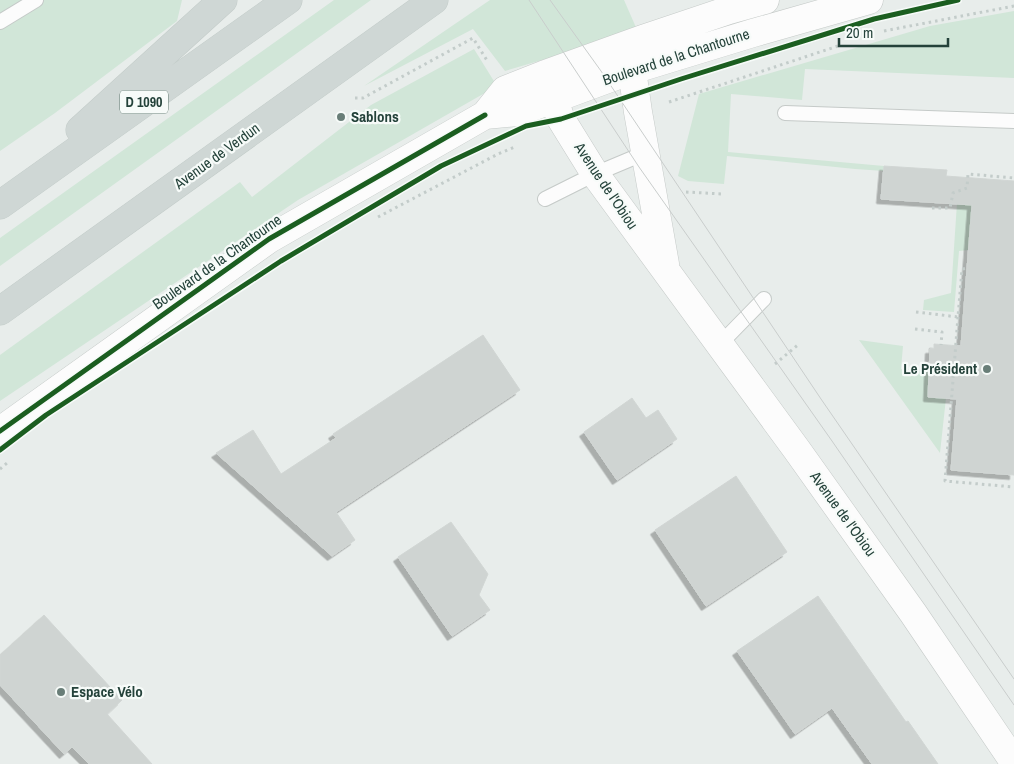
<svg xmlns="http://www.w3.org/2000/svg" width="1014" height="764" viewBox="0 0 1014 764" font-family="'Archivo Narrow',sans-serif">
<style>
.green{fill:#d1e6d8}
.building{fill:#cfd4d2;stroke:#d1d6d4;filter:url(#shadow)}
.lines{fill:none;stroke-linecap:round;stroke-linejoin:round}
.service-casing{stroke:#c5cac8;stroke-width:16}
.minor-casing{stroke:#c5cac8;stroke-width:29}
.tertiary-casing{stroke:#c5cac8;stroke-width:29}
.primary-casing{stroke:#c3ccc9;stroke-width:29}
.path{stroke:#c3ccca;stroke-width:3;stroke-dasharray:2.5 4;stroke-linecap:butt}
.service{stroke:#fcfcfc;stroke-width:14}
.minor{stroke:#fcfcfc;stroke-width:28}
.tertiary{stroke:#fcfcfc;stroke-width:28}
.primary{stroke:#cfd7d5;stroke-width:28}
.tram{stroke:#c9cdcc;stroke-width:1}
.cycleway-casing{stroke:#f7fbf9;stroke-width:8}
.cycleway{stroke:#1b5e20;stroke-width:5}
.poi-dot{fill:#697e78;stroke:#f7fbf9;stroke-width:2}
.labels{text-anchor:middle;stroke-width:4.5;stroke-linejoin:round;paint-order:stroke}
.shield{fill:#f7fbf9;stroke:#637a73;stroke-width:1}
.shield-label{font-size:14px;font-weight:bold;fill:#24423a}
.street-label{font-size:15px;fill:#24423a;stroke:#f7fbf9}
.poi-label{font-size:15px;font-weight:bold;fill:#24423a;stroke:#f7fbf9;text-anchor:start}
</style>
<defs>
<filter id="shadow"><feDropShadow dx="-4.5" dy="4.5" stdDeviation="0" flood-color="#0004"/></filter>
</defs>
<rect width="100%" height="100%" fill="#e8edeb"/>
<!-- green -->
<path class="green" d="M 0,0 L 182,0 L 177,21 L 55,113 L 0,151 Z
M 334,0 L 371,0 L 0,266 L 0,238 Z
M 490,0 L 624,0 L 638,32 L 505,71 L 473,29 L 364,86 Z
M 1014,11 L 1014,78 L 805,69 L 802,100 L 731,94 L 728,152 L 884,166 L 884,171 L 855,169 L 727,156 L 724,184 L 688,181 L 678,176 L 699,94 L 930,26 Z
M 474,49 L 497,86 L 298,200 L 0,401 L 0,355 L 240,182 L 252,197 L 371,105 Z
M 957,203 L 973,204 L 969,250 L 959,251 L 954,312 L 923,310 L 924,300 L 951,293 Z
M 859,340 L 903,346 L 901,369 L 929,371 L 928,397 L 946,398 L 940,453 Z"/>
<!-- building -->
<path class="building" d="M 884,166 L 947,170 L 946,176 L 1014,181 L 1014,475 L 951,470 L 957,399 L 928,397 L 930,349 L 934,349 L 934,344 L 961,346 L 972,205 L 881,199 Z
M 483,335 L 520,390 L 336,512 L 355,540 L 332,556 L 216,453 L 253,430 L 281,474 L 336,438 L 333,434 Z
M 632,398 L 646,418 L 658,410 L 677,439 L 617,480 L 584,432 Z
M 736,476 L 787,552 L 706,606 L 655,530 Z
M 451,522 L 488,574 L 479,595 L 490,610 L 452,636 L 398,557 Z
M 818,596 L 906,722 L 908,721 L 938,764 L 872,764 L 832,708 L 795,734 L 737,651 Z
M 44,615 L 122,700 L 107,714 L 152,764 L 89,764 L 72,747 L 64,754 L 0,685 L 0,655 Z"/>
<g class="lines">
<defs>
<path id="service" d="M 0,22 L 36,0
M 785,113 L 1014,121
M 545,199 L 595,174 L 645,153
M 720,344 L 764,299"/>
<path id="minor" d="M 624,49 L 632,70 L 638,112 L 665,264
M 545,78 L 561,119 L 595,174 L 797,450 L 913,613 L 1014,762"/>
<path id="tertiary" d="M 485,115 L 518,112 L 632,70 L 753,33 L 869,0
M 0,431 L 269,239 L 485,115 L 505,90 L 543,75 L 643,39 L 729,10 L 765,0"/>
<path id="primary" d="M 80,130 L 223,0
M 0,205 L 288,0
M 0,311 L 434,0"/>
</defs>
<!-- service casing -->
<use href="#service" class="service-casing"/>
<!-- minor casing -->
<use href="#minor" class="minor-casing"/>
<!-- tertiary casing -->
<use href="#tertiary" class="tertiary-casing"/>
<!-- primary casing -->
<use href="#primary" class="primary-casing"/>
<!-- path -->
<path class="path" d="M 884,31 L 1014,6
M 355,98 L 363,98 L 473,38 L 488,62
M 669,102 L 838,46
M 686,192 L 723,194
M 932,208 L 950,208 L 953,193 L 967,188 L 968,174 L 1014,178
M 378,217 L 498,154 L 515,147
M 916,312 L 958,317 L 962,269 L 968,268
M 958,317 L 945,481 L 1014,487
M 915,329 L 942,332 L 941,345
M 775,364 L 799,344
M 0,469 L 7,463"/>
<!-- service -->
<use href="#service" class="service"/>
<!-- minor -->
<use href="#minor" class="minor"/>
<!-- tertiary -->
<use href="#tertiary" class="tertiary"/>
<!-- primary -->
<use href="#primary" class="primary"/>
<!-- tram -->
<path class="tram" d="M 529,0 L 639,167 L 832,441 L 1014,705
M 550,0 L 601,71 L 821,399 L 1014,679"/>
<defs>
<path id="cycleway" d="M 0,431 L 269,239 L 485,115
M 0,450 L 46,415 L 281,261 L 441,166 L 526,126 L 561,119 L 681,79 L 874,19 L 958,0"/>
</defs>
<!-- cycleway casing -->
<use href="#cycleway" class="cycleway-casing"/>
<!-- cycleway -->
<use href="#cycleway" class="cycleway"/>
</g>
<!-- markers -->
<g class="poi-dot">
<circle cx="341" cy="117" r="5"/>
<circle cx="987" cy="369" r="5"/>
<circle cx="61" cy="692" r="5"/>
</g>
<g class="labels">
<!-- shield labels -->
<rect class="shield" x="120" y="90.5" width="48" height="23" rx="4"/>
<g class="shield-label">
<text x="144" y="107">D 1090</text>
</g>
<!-- street labels -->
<g class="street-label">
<text transform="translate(676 57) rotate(-18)" y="5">Boulevard de la Chantourne</text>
<text transform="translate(217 156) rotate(-36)" y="5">Avenue de Verdun</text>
<text transform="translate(606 186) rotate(56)" y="5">Avenue de l'Obiou</text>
<text transform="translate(217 262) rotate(-35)" y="5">Boulevard de la Chantourne</text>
<text transform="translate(843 514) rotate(54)" y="5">Avenue de l'Obiou</text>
</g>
<!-- poi labels -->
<g class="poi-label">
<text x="351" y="122">Sablons</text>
<text x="977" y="374" text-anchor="end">Le Président</text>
<text x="71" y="697">Espace Vélo</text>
</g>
</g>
<!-- scale -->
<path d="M839 38v8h109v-8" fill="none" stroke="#24423a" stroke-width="2.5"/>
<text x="846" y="38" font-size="15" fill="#24423a" stroke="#f7fbf9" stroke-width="4" paint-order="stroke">20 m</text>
</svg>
